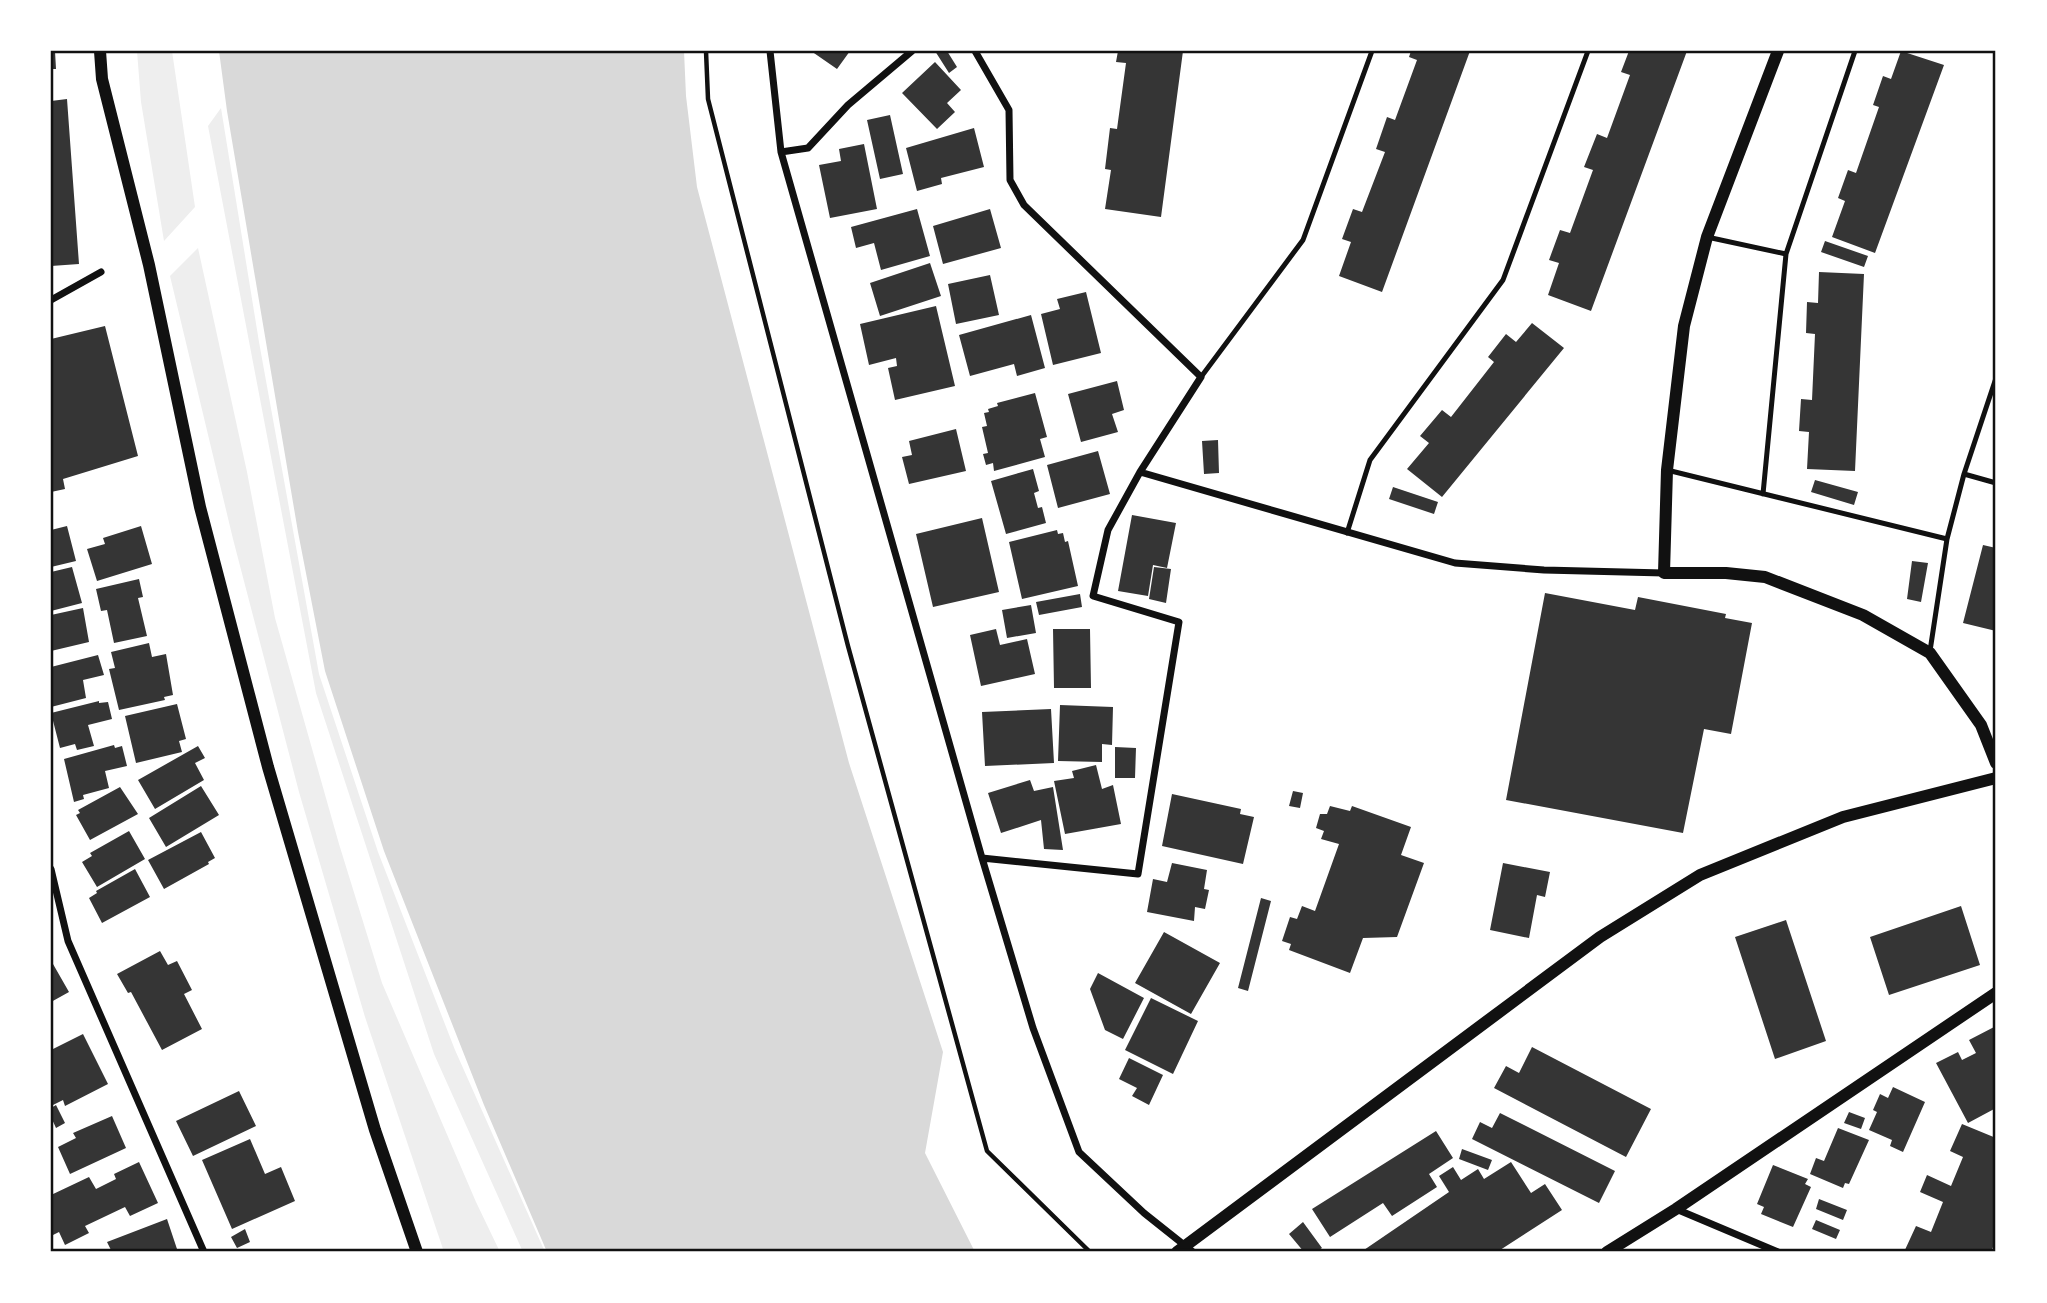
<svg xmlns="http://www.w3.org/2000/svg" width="2047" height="1303" viewBox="0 0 2047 1303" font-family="'Public Sans',sans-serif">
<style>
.green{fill:#eee}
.water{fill:#d9d9d9}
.building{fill:#353535}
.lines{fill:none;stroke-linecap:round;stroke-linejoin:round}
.path{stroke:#111;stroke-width:4.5}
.service{stroke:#111;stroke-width:5}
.minor{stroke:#111;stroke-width:7}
.tertiary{stroke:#111;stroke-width:12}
.neatline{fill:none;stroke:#111;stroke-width:2.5}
</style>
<rect width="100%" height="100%" fill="#fff"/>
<!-- green -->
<path class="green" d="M 137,51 L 172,51 L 195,207 L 164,241 L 141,102 Z
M 221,108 L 259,342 L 319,674 L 378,852 L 455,1050 L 545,1252 L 523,1252 L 434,1054 L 316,693 L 208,126 Z
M 198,248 L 247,472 L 275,618 L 339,844 L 382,983 L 476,1202 L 500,1252 L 444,1252 L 365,1017 L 299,792 L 233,539 L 170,276 Z"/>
<!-- water -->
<path class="water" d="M 219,51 L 684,51 L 686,96 L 697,187 L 849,763 L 943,1052 L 925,1153 L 975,1252 L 547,1252 L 484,1105 L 384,851 L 325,671 L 298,532 L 227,111 Z"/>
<!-- building -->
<path class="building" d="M 51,51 L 55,51 L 56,69 L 51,69 Z
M 811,51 L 850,51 L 837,69 Z
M 935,51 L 947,51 L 957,67 L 949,73 Z
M 1118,51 L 1183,51 L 1161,217 L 1105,209 L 1111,170 L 1105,169 L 1110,128 L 1117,129 L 1126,63 L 1116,62 Z
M 1411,51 L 1470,51 L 1382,292 L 1339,276 L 1351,242 L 1342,239 L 1353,209 L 1362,212 L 1385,152 L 1376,149 L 1387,117 L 1395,120 L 1417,60 L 1409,57 Z
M 1629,51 L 1687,51 L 1591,311 L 1548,295 L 1559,263 L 1549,260 L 1560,230 L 1570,233 L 1593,170 L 1584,167 L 1597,134 L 1607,138 L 1630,75 L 1621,72 Z
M 1901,51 L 1944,65 L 1875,253 L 1832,237 L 1845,201 L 1838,198 L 1848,170 L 1856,173 L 1879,107 L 1873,105 L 1883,76 L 1891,79 Z
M 935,62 L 961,90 L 947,103 L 955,112 L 937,129 L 902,93 Z
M 67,99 L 79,264 L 51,266 L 51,101 Z
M 890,115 L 903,174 L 880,179 L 867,120 Z
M 974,128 L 984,167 L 941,178 L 942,184 L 917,191 L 906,148 Z
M 864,144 L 877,209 L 830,218 L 819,165 L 841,161 L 839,149 Z
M 917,209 L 930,256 L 881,270 L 874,243 L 856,248 L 851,227 Z
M 990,209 L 1001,248 L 943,264 L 933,226 Z
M 1825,241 L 1868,256 L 1864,267 L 1821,252 Z
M 930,263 L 941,296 L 880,316 L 870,283 Z
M 1819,272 L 1864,274 L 1855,471 L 1807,469 L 1809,432 L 1799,431 L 1801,399 L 1812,400 L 1815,334 L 1806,333 L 1807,302 L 1818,303 Z
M 990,275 L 999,315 L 956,324 L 948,284 Z
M 1086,292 L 1101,353 L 1053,365 L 1041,314 L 1060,309 L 1057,299 Z
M 936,306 L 955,386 L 895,400 L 888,368 L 897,366 L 896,358 L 869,365 L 860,324 Z
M 1031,315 L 1045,368 L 1017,376 L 1014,364 L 970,376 L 959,335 Z
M 1532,323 L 1564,348 L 1442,497 L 1407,469 L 1429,443 L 1420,436 L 1442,410 L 1451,417 L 1494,362 L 1488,357 L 1506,334 L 1516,342 Z
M 105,326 L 138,456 L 63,479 L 65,489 L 51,492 L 51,339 Z
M 1117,381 L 1124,410 L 1112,414 L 1118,432 L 1081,442 L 1068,394 Z
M 1035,393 L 1047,437 L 1040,439 L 1045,457 L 994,471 L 993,463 L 986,465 L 983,454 L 988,453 L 982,427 L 987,426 L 984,413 L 989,412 L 988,409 L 998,406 L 997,403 Z
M 956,429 L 966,471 L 909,484 L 902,457 L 912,455 L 909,441 Z
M 1218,440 L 1219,473 L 1204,474 L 1202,441 Z
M 1098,451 L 1110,494 L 1058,508 L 1047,465 Z
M 1033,469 L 1039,491 L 1034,493 L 1038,508 L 1042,507 L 1046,523 L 1006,534 L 991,481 Z
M 1815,480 L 1858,492 L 1854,505 L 1811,492 Z
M 1393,487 L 1438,502 L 1434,514 L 1389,499 Z
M 1132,515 L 1176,523 L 1167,568 L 1153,565 L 1148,596 L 1118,591 Z
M 982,518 L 999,592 L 933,607 L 916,534 Z
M 67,526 L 76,561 L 51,567 L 51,530 Z
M 141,526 L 152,564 L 97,581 L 87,549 L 105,544 L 103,538 Z
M 1057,530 L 1058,534 L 1063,533 L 1065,542 L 1068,541 L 1078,586 L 1022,599 L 1009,542 Z
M 1983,545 L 1996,548 L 1996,631 L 1963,623 Z
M 1912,561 L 1928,563 L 1921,602 L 1907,599 Z
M 72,567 L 82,603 L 51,611 L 51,572 Z
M 1154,567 L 1171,569 L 1166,603 L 1149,599 Z
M 139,579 L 143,597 L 138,598 L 147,636 L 114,643 L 107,610 L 101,611 L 96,589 Z
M 1545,593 L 1635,610 L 1638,597 L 1726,614 L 1725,618 L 1752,623 L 1731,734 L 1704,729 L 1683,833 L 1506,800 Z
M 1080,594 L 1082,607 L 1039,615 L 1036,602 Z
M 1031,605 L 1036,633 L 1007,638 L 1002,610 Z
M 83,608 L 89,642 L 51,651 L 51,615 Z
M 996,629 L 1000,645 L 1027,639 L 1035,674 L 981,686 L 970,635 Z
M 1053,629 L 1090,629 L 1091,688 L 1054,688 Z
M 149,643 L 152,657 L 166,654 L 173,695 L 164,697 L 165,700 L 119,710 L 109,669 L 115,668 L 111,652 Z
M 98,655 L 104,675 L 83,680 L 86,698 L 51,707 L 51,667 Z
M 99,701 L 99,703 L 108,702 L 112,719 L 88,725 L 94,746 L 77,750 L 75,744 L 60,748 L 51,713 Z
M 177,704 L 186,739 L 179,741 L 182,752 L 136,763 L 125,716 Z
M 1060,705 L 1113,707 L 1112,745 L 1102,744 L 1102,762 L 1058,761 Z
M 1051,709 L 1054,763 L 985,766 L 982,712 Z
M 114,745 L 115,748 L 122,746 L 127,766 L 105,771 L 109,788 L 83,795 L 84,799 L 74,802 L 64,759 Z
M 198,746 L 205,758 L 195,763 L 204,780 L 155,809 L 138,780 Z
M 1115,747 L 1136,748 L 1135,778 L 1115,778 Z
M 1096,765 L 1102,789 L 1113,785 L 1121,824 L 1065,834 L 1054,781 L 1074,778 L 1072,771 Z
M 1030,780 L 1034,791 L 1053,787 L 1063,850 L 1044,849 L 1041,820 L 1001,833 L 988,793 Z
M 201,786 L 219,815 L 166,847 L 149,818 Z
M 120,787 L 138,814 L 90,840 L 76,815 L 80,813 L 78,810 Z
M 1293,791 L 1303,793 L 1300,808 L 1289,806 Z
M 1172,794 L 1241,809 L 1240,814 L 1254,817 L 1243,864 L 1162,846 Z
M 1330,806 L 1350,811 L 1352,806 L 1411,827 L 1401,855 L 1424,863 L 1397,937 L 1363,938 L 1350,973 L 1289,950 L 1291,944 L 1282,941 L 1290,917 L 1297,919 L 1302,906 L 1315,911 L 1339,844 L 1321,839 L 1324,831 L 1316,828 L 1320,814 L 1327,814 Z
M 129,831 L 145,859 L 97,887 L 82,862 L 92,856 L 90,853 Z
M 201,832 L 215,858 L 208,862 L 209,864 L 164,889 L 148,860 Z
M 1172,863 L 1207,870 L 1204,889 L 1209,890 L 1205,909 L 1195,907 L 1194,921 L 1147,912 L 1153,879 L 1167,882 Z
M 1503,863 L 1550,872 L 1545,897 L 1537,895 L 1529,938 L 1490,930 Z
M 135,869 L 150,897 L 102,923 L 89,898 L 97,893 L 96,891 Z
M 1261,898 L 1271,901 L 1248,991 L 1238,988 Z
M 1961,906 L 1980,965 L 1889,995 L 1870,937 Z
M 1786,920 L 1826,1041 L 1775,1059 L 1735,937 Z
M 1164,932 L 1220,963 L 1191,1014 L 1135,983 Z
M 160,951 L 168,965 L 177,961 L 192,990 L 184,994 L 202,1029 L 162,1050 L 131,992 L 128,993 L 117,974 Z
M 53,964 L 69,992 L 51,1002 L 51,966 Z
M 1098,973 L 1144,998 L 1123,1039 L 1105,1030 L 1090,989 Z
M 1151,998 L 1198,1021 L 1173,1074 L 1125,1050 Z
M 1996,1026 L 1996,1108 L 1968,1123 L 1936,1063 L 1958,1052 L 1962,1060 L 1976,1053 L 1969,1040 Z
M 83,1034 L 108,1084 L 65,1106 L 63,1100 L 51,1106 L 51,1050 Z
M 1532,1047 L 1651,1109 L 1626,1157 L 1494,1088 L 1506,1066 L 1519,1073 Z
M 1129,1058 L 1163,1075 L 1149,1105 L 1132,1096 L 1137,1088 L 1119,1079 Z
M 1893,1087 L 1925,1102 L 1903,1152 L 1890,1146 L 1892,1140 L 1869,1130 L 1877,1112 L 1873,1110 L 1880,1094 L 1888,1098 Z
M 239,1091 L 256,1126 L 193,1156 L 176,1121 Z
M 56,1105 L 65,1123 L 56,1128 L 51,1117 L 51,1108 Z
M 1849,1112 L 1865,1118 L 1861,1129 L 1844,1123 Z
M 1500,1113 L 1615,1171 L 1599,1203 L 1472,1139 L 1480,1122 L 1492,1128 Z
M 112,1116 L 126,1148 L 70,1174 L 58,1147 L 76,1138 L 73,1133 Z
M 1962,1124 L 1996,1138 L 1996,1240 L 1991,1252 L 1904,1252 L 1916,1226 L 1931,1232 L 1943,1202 L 1920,1192 L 1927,1175 L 1951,1186 L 1963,1157 L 1950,1151 Z
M 1838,1128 L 1869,1140 L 1849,1184 L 1845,1183 L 1843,1188 L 1810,1174 L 1816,1158 L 1824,1161 Z
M 1436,1131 L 1453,1158 L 1429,1174 L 1437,1187 L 1392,1216 L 1383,1203 L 1330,1237 L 1312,1209 Z
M 250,1139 L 265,1174 L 281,1167 L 295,1201 L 232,1229 L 202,1160 Z
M 1462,1149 L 1492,1160 L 1488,1170 L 1459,1159 Z
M 139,1162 L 158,1203 L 130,1216 L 125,1207 L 85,1226 L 89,1233 L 65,1245 L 59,1232 L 51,1236 L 51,1195 L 89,1177 L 96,1189 L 116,1179 L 114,1174 Z
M 1511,1162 L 1531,1193 L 1545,1184 L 1562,1210 L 1497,1252 L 1361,1252 L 1449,1192 L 1439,1176 L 1453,1167 L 1461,1180 L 1478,1169 L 1484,1179 Z
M 1773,1165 L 1808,1179 L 1805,1184 L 1811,1187 L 1793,1227 L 1761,1214 L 1764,1207 L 1757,1204 Z
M 1819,1199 L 1847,1210 L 1843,1220 L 1816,1209 Z
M 167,1219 L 178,1252 L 112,1252 L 107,1242 Z
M 1816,1220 L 1840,1230 L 1836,1239 L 1812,1229 Z
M 1303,1222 L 1322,1248 L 1316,1252 L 1304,1252 L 1289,1234 Z
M 245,1229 L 250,1242 L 237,1248 L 231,1237 Z"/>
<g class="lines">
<!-- path -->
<path class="path" d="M 706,51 L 708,99 L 848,646 L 987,1151 L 1090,1252"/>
<!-- service -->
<path class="service" d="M 1707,237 L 1786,254
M 1201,377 L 1303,240 L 1372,51
M 1667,470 L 1947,539
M 1964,474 L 1996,378
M 1763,494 L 1786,254 L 1855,51
M 1347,533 L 1370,460 L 1503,280 L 1588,51
M 1930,651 L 1947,539 L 1964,474 L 1996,483"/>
<!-- minor -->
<path class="minor" d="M 770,51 L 781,152 L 982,858 L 1033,1028 L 1079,1152 L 1144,1213 L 1193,1252
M 975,51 L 1009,110 L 1010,180 L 1024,205 L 1201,377 L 1140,472 L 1455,563 L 1544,570 L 1664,573
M 781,152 L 808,148 L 848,105 L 912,51
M 51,300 L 101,272
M 982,858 L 1138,874 L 1179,622 L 1093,596 L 1108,530 L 1140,472
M 51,869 L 68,941 L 204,1252
M 1676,1209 L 1778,1252"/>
<!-- tertiary -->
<path class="tertiary" d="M 100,51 L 102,79 L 149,265 L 200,507 L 268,767 L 375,1130 L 417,1252
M 1778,51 L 1707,237 L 1684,326 L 1667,470 L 1664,573 L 1726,573 L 1765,577 L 1863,615 L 1930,653 L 1981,725 L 1996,763
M 1177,1252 L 1600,937 L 1700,875 L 1843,817 L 1996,778
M 1607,1252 L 1676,1209 L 1996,993"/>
</g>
<!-- border -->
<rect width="2047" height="1303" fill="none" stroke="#ffffff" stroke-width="105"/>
<rect x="52" y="52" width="1942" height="1198" class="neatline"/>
</svg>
